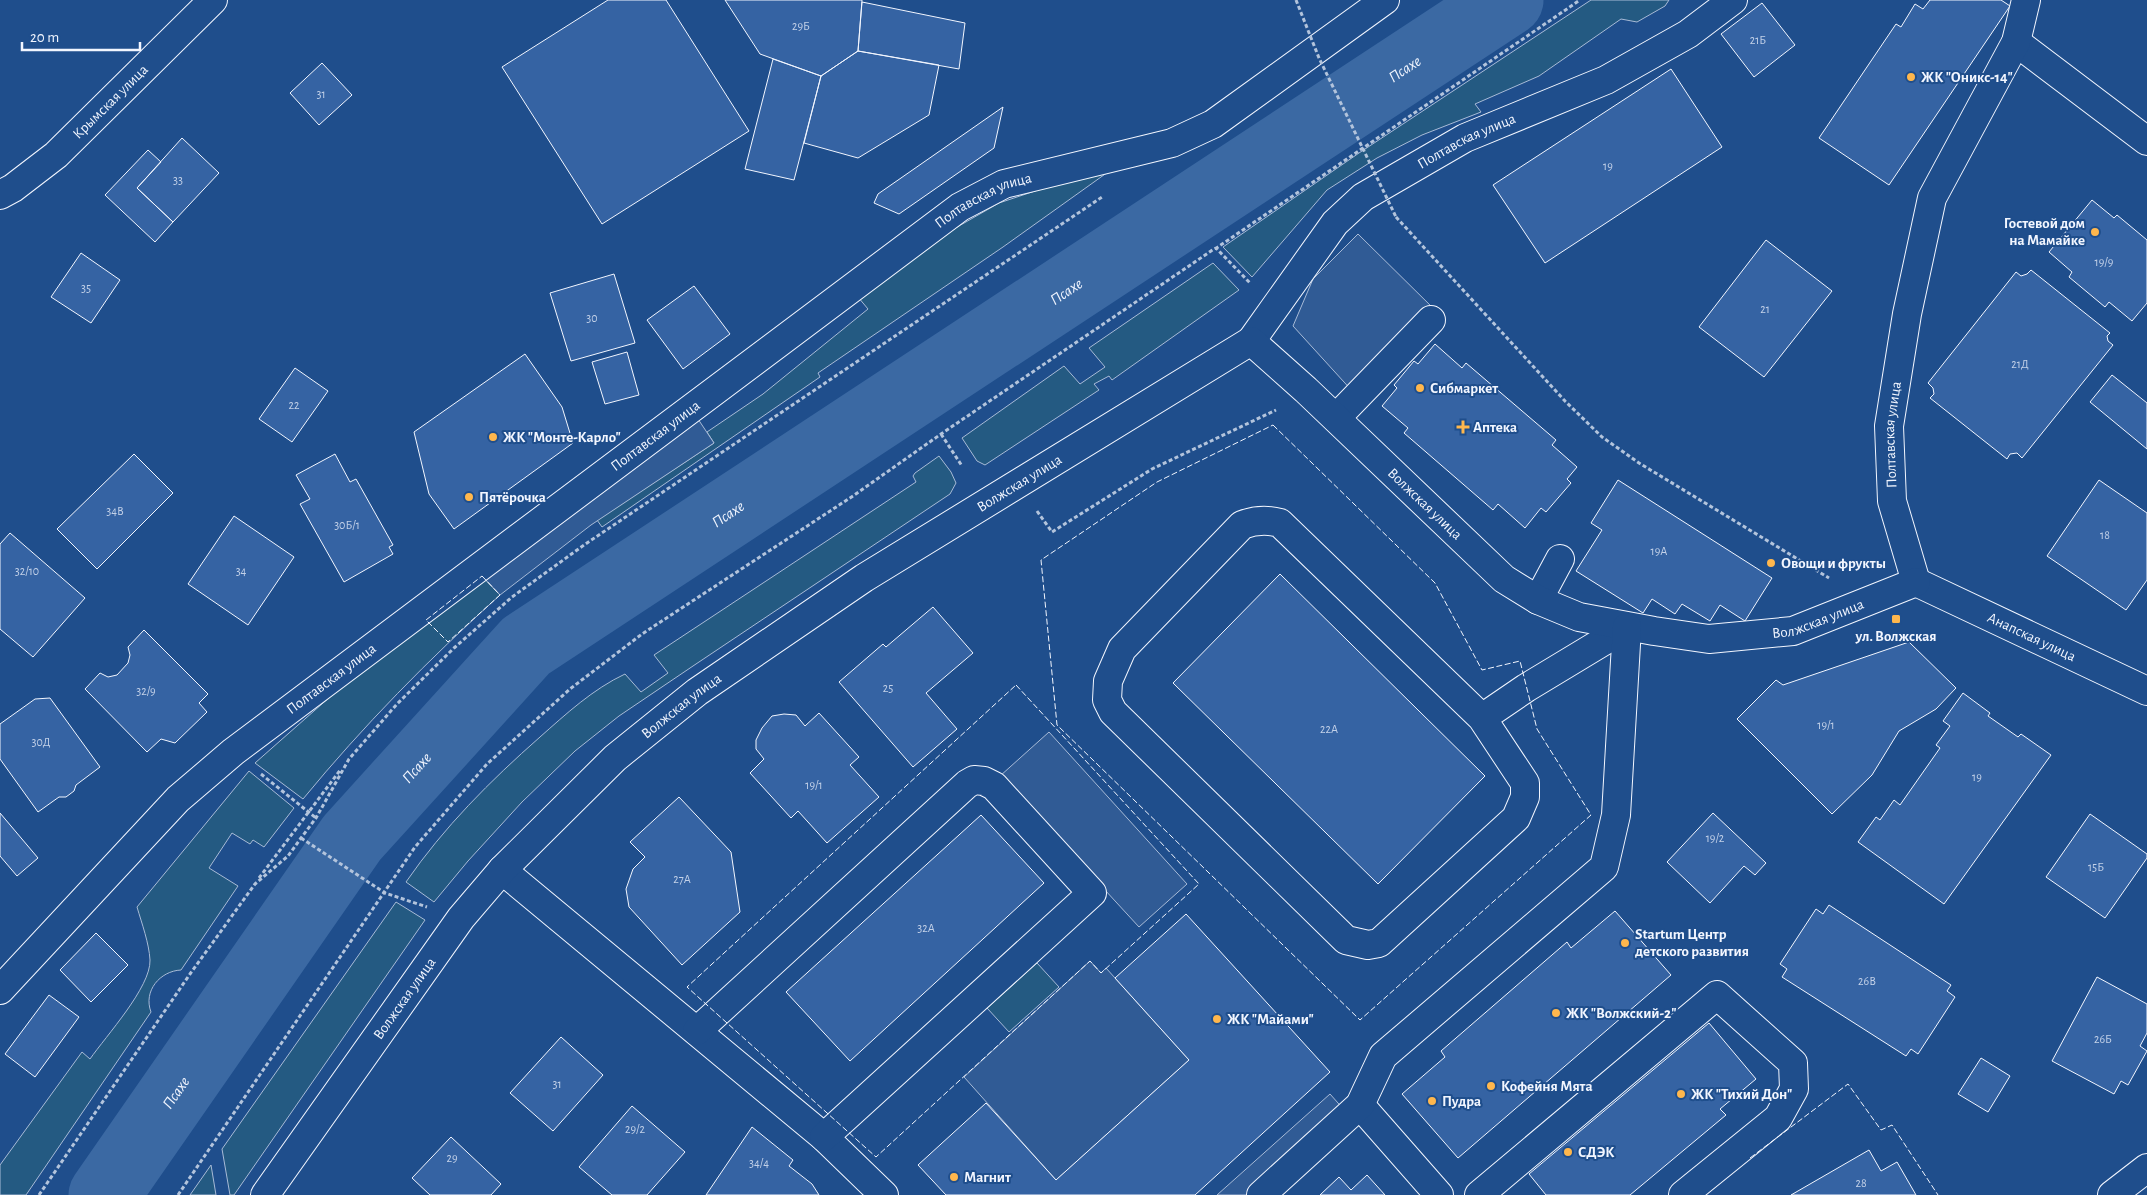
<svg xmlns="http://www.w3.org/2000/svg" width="2147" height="1195" viewBox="0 0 2147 1195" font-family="'Alegreya Sans',sans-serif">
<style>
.green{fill:#245a82;stroke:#a8bbd7}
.parking{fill:#305b95;stroke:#a8bbd7}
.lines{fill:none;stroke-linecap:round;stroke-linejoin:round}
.river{stroke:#3b69a3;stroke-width:71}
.building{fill:#3563a3;stroke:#f2f6ff}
.minor-casing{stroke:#f2f6ff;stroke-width:30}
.path{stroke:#b3c4dc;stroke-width:3;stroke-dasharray:4 2.5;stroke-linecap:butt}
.minor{stroke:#1f4e8c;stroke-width:28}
.path-bridge{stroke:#b3c4dc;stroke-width:3;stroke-dasharray:4 2.5;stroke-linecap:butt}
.fence{stroke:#f2f6ff;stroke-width:1;stroke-dasharray:6 2.5;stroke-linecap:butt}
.poi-dot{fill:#ffb74d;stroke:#1f4e8c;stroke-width:2}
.labels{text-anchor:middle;stroke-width:4;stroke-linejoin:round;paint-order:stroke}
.number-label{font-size:12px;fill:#c3d1e8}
.poi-label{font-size:15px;font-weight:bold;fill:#f2f6ff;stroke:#1f4e8c;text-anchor:start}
.street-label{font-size:15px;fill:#f2f6ff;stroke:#1f4e8c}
.water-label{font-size:16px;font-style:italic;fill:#f2f6ff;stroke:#1f4e8c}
</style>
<rect width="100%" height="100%" fill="#1f4e8c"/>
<!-- green -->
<path class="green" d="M 1591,0 L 1669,0 L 1665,6 L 1637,22 L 1621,19 L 1539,76 L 1475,104 L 1481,112 L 1422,135 L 1377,158 L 1327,190 L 1252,277 L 1223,247 L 1359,153 Z
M 1122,162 L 1003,247 L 818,373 L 820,377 L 602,527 L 597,520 L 714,443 L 707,432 L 763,394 L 868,309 L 858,297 L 945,234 L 999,203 Z
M 1213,263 L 1239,290 L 1112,380 L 1109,376 L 1094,384 L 1099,390 L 985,465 L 977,461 L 962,438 L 1064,366 L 1080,384 L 1105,367 L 1089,348 Z
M 939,456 L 951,472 L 956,483 L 950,494 L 693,666 L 619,716 L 575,751 L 522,802 L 468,861 L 434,902 L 406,882 C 444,827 490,781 540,737 C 566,714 593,689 625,674 L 641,692 L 668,673 L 654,655 L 916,482 L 913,476 L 915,473 Z
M 482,576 L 500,595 C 429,659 363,726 303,799 L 255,763 L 331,696 Z
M 249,771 L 294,808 L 264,847 L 253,840 L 250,844 L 232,833 L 209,868 L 238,886 L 181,970 C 160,971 143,991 151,1012 L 26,1195 L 0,1195 L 0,1165 L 82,1052 L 90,1059 C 106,1036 151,987 150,960 C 149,943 142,924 137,907 Z
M 396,902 L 425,920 L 234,1195 L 230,1195 L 222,1149 Z
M 1037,963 L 1059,987 L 1009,1032 L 987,1008 Z
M 211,1165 L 216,1195 L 190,1195 Z"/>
<!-- parking -->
<path class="parking" d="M 1358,234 L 1435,310 L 1354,393 L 1293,326 L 1313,279 Z
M 696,416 L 714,443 L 591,525 L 500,595 L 482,576 Z
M 1049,732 L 1187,884 L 1139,927 L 1000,776 Z
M 1090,961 L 1101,973 L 1106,968 L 1189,1060 L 1056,1180 L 964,1077 Z
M 1330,1094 L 1346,1112 L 1254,1195 L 1217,1195 Z"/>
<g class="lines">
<!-- river -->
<path class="river" id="s1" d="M 104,1195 L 352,838 L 526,646 L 1508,0"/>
</g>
<!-- building -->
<path class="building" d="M 608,0 L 666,0 L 749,131 L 602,224 L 502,67 Z
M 725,0 L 862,0 L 858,51 L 821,76 L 760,54 Z
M 1930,0 L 2001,0 L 2010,6 L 1889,185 L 1819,138 L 1896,24 L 1901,27 L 1915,4 L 1923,9 Z
M 862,2 L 965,23 L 959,69 L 858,51 Z
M 1762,3 L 1795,45 L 1754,77 L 1721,34 Z
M 858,51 L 939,65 L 929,115 L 858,158 L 804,143 L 821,76 Z
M 773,59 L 821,76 L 794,180 L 745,169 Z
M 322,63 L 352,95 L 319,125 L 290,93 Z
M 1671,69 L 1722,147 L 1545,263 L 1493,185 Z
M 1003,107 L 994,148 L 899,214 L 874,203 L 878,194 Z
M 182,138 L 219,173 L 173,222 L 137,188 Z
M 148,150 L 161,162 L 137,188 L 173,222 L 155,242 L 105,195 Z
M 2092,200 L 2114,218 L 2117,215 L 2147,240 L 2147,303 L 2132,321 L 2109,302 L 2105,307 L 2069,277 L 2072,272 L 2049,252 Z
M 1766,240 L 1832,291 L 1764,377 L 1699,327 Z
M 81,253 L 120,280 L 91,323 L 51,297 Z
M 2031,270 L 2110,333 L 2107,336 L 2108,341 L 2113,345 L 2022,458 L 2017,453 L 2010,454 L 2007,459 L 1930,398 L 1934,394 L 1933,388 L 1928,383 L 2016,272 L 2021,276 L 2027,274 Z
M 614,274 L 635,343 L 571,361 L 550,293 Z
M 694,286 L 730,334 L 683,369 L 647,320 Z
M 1435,344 L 1462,368 L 1466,363 L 1556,440 L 1552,445 L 1577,467 L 1567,479 L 1571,483 L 1546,512 L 1541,508 L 1525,528 L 1498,504 L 1493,510 L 1404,433 L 1408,428 L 1382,406 L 1397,388 L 1394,385 L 1414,361 L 1418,364 Z
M 627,352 L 639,395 L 605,404 L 592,362 Z
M 525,354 L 562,407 L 573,443 L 454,529 L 429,494 L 414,432 Z
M 295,368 L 328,391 L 292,442 L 259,419 Z
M 2112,375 L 2147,403 L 2147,449 L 2090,402 Z
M 134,454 L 173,493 L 97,569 L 57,529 Z
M 335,454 L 350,482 L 356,479 L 393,545 L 389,547 L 393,554 L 344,582 L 300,504 L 310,499 L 296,475 Z
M 1618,480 L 1772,578 L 1745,621 L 1720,605 L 1710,621 L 1682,604 L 1675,614 L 1652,599 L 1643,613 L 1576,571 L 1602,530 L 1591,523 Z
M 2099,480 L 2147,513 L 2147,580 L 2126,610 L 2047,556 Z
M 234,516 L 294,557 L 248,625 L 188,584 Z
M 10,533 L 85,598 L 33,657 L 0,629 L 0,544 Z
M 1280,574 L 1485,776 L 1378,884 L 1173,683 Z
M 933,607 L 973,653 L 926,693 L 957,729 L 913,767 L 839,682 L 883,644 L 886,647 Z
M 144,630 L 208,694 L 199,703 L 207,712 L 175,743 L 161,739 L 147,752 L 85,689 L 100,673 L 108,677 L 117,675 L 128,663 L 130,655 L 128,647 Z
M 1909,642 L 1956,688 L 1936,709 L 1899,731 L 1872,775 L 1832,814 L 1737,719 L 1776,680 L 1783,685 Z
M 1963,693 L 1990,713 L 1988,716 L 2018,737 L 2021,734 L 2051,755 L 1944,904 L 1858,842 L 1876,817 L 1880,820 L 1894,800 L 1900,805 L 1940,748 L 1936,745 L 1950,726 L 1943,721 Z
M 50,698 L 100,767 L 76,785 L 74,791 L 66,797 L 59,797 L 38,812 L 0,759 L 0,724 L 35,699 Z
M 819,713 L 859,757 L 850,765 L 879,797 L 827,843 L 798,811 L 791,818 L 750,773 L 764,759 L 756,749 L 756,740 L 762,728 L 772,716 L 784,714 L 796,715 L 805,726 Z
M 679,797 L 731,852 L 740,912 L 682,965 L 629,907 L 626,889 L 633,869 L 645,857 L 630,842 Z
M 0,813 L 38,858 L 17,876 L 0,856 Z
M 1713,813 L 1766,863 L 1755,875 L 1744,866 L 1710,903 L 1667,862 Z
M 2090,814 L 2147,854 L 2147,858 L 2105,918 L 2046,877 Z
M 981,815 L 1044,883 L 850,1061 L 786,992 Z
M 1829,905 L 1951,985 L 1947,991 L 1955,997 L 1918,1054 L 1911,1049 L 1906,1056 L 1782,977 L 1787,969 L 1780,964 L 1816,909 L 1823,914 Z
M 1615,911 L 1671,975 L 1458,1158 L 1402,1094 L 1445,1057 L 1441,1051 L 1567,942 L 1571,948 Z
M 1186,914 L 1330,1072 L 1195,1195 L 946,1195 L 918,1165 L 986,1103 L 1056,1180 L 1189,1060 L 1115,978 Z
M 96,933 L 128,965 L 91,1002 L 60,970 Z
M 2097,977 L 2147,1004 L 2147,1033 L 2140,1046 L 2147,1051 L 2128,1085 L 2121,1081 L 2114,1094 L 2052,1061 Z
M 49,995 L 79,1017 L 35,1077 L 5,1054 Z
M 1709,1023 L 1756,1079 L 1720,1109 L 1726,1115 L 1630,1195 L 1546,1195 L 1529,1174 Z
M 561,1037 L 603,1075 L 553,1131 L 510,1093 Z
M 1981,1058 L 2010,1076 L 1988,1112 L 1958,1094 Z
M 632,1106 L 685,1152 L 647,1195 L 612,1195 L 579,1167 Z
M 752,1127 L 793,1160 L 789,1166 L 812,1184 L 819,1195 L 706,1195 Z
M 451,1137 L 501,1184 L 491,1195 L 430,1195 L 412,1178 Z
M 1869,1150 L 1881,1171 L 1897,1162 L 1916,1195 L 1791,1195 Z
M 1367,1175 L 1385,1195 L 1320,1195 L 1339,1177 L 1351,1190 Z"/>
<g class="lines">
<defs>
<g id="minor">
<path d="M 2016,42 L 2147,141"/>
<path id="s2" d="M 0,195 L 13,188 L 56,155 L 213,0"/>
<path id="s3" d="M 1251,341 L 1335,223 L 1363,197 L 1465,138 L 1606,80 L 1688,34 L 1733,0"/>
<path d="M 1336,418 L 1431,320"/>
<path id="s4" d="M 1916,582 L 1892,501 L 1889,426 L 1907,314 L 1932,198 L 2016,42 L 2026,0"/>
<path id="s5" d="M 1916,582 L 2147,691"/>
<path d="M 1538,600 L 1560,559"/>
<path d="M 1482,718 L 1525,783 L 1525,797 L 1516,818 L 1379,943 L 1368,945 L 1346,940 L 1113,712 L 1107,700 L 1108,681 L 1122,649 L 1242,525 C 1255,520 1266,519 1280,523 L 1482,718 L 1526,688 L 1627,627"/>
<path d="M 502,870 L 824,1137 L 884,1195"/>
<path id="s6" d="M 0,990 L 178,799 L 233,752 L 960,207 L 1004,184 L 1172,143 L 1213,124 L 1385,0"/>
<path d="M 697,1031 L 967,784 L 974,780 L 984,781 L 994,786 L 1092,893 L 824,1137"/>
<path d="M 1360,1105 L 1439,1195"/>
<path id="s7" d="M 265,1195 L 461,918 L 502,870 L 615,758 L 697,692 L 864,578 L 1251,341 L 1306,390 L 1504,579 L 1538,600 L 1579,617 L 1654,631 L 1709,639 L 1793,631 L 1916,582"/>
<path d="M 1261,1195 L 1360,1105 L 1383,1056 L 1604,867 L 1616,815 L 1627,627"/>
<path d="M 1479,1195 L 1717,995 L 1793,1063 L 1794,1089 L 1778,1118 L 1683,1195"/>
<path d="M 2112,1195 L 2147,1168"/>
</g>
</defs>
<!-- minor casing -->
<use href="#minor" class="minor-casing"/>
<!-- path -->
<path class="path" d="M 1396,217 L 1565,401 L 1602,437 L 1639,463 L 1829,578
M 1215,249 L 1580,0
M 941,434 L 962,466
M 1037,511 L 1052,532 L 1152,469 L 1276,410
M 261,774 L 316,818
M 301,838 L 385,893 L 427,907
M 259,878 L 341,769
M 39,1195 L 190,974 L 255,884 L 288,856 L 301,838 L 316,818 L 349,759 L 397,704 L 454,648 L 512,597 L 584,545 L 1102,197
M 178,1195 L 415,847 L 487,764 L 570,689 L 642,634 L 853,496 L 941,434 L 1214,249 L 1216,248 L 1250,283"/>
<!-- minor -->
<use href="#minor" class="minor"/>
<!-- path-bridge -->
<path class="path-bridge" d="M 1296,0 L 1319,58 L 1396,217"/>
<!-- fence -->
<path class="fence" d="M 1273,425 L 1435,583 L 1482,670 L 1520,661 L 1537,729 L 1591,815 L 1360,1020 L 1057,725 L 1041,560 L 1157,482 Z
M 482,576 L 500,595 L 448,642 L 426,620 Z
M 1016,685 L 1199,884 L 1101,973 L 1090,961 L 876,1157 L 687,987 Z
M 1750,1158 L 1848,1084 L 1881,1130 L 1892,1125 L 1938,1195"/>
</g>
<!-- markers -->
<g class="poi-dot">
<circle cx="1911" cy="77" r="5"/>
<circle cx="2095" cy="232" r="5"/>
<circle cx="1420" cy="388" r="5"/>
<path d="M1460.5 419.5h5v5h5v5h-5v5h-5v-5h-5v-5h5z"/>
<circle cx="493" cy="437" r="5"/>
<circle cx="469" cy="497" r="5"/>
<circle cx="1771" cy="563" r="5"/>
<rect x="1891" y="614" width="10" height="10" rx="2.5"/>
<circle cx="1625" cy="943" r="5"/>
<circle cx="1556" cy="1013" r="5"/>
<circle cx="1217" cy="1019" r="5"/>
<circle cx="1491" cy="1086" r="5"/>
<circle cx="1681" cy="1094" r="5"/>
<circle cx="1432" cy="1101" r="5"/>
<circle cx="1568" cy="1152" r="5"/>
<circle cx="954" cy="1177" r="5"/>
</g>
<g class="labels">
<!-- number labels -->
<g class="number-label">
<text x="801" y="30">29Б</text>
<text x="1758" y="44">21Б</text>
<text x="321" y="98">31</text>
<text x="1608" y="170">19</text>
<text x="178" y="184">33</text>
<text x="2104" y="266">19/9</text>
<text x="86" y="292">35</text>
<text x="1765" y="313">21</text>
<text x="592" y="322">30</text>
<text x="2020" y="368">21Д</text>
<text x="294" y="409">22</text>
<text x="115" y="515">34В</text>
<text x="347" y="529">30Б/1</text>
<text x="2105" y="539">18</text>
<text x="1659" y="555">19А</text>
<text x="27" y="575">32/10</text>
<text x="241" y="575">34</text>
<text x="888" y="692">25</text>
<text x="146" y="695">32/9</text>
<text x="1826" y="729">19/1</text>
<text x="1329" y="733">22А</text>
<text x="41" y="746">30Д</text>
<text x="1977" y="781">19</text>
<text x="814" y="789">19/1</text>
<text x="1715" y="842">19/2</text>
<text x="2096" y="871">15Б</text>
<text x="682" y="883">27А</text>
<text x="926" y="932">32А</text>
<text x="1867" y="985">26В</text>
<text x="2103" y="1043">26Б</text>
<text x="557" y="1088">31</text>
<text x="635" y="1133">29/2</text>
<text x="452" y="1162">29</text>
<text x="759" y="1167">34/4</text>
<text x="1861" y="1187">28</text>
</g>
<!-- poi labels -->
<g class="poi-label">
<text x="1921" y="82">ЖК "Оникс-14"</text>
<text x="2085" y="228" text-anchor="end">Гостевой дом<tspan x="2085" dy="17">на Мамайке</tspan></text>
<text x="1430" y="393">Сибмаркет</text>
<text x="1473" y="432">Аптека</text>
<text x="503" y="442">ЖК "Монте-Карло"</text>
<text x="479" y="502">Пятёрочка</text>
<text x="1781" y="568">Овощи и фрукты</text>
<text x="1896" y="641" text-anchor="middle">ул. Волжская</text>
<text x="1635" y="939">Startum Центр<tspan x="1635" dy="17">детского развития</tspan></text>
<text x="1566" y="1018">ЖК "Волжский-2"</text>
<text x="1227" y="1024">ЖК "Майами"</text>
<text x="1501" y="1091">Кофейня Мята</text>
<text x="1691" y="1099">ЖК "Тихий Дон"</text>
<text x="1442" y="1106">Пудра</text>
<text x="1578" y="1157">СДЭК</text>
<text x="964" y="1182">Магнит</text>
</g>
<!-- street labels -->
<g class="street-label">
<text dy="5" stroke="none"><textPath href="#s2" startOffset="145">Крымская улица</textPath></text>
<text dy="5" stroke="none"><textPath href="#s3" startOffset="301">Полтавская улица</textPath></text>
<text dy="5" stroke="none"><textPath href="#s6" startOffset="1266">Полтавская улица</textPath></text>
<text dy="5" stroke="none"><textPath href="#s4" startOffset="151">Полтавская улица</textPath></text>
<text dy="5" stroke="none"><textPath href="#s6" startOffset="861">Полтавская улица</textPath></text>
<text dy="5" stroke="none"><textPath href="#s7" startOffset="1051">Волжская улица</textPath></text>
<text dy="5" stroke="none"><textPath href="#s7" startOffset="1561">Волжская улица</textPath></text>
<text dy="5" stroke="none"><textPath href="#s7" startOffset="1998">Волжская улица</textPath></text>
<text dy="5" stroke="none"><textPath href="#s5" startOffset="128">Анапская улица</textPath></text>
<text dy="5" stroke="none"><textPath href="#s6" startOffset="456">Полтавская улица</textPath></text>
<text dy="5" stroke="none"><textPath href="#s7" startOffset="646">Волжская улица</textPath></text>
<text dy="5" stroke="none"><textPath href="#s7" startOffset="241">Волжская улица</textPath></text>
</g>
<!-- water labels -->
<g class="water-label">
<text dy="6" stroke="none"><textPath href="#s1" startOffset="1745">Псахе</textPath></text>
<text dy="6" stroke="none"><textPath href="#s1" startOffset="1340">Псахе</textPath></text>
<text dy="6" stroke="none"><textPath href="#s1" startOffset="935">Псахе</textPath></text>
<text dy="6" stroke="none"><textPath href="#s1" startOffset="530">Псахе</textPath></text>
<text dy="6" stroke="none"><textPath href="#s1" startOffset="125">Псахе</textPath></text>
</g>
</g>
<!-- scale -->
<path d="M22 42v8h118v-8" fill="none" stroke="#f2f6ff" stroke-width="2.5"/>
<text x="30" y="42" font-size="15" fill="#f2f6ff" stroke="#1f4e8c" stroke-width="4" paint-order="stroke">20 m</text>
</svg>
